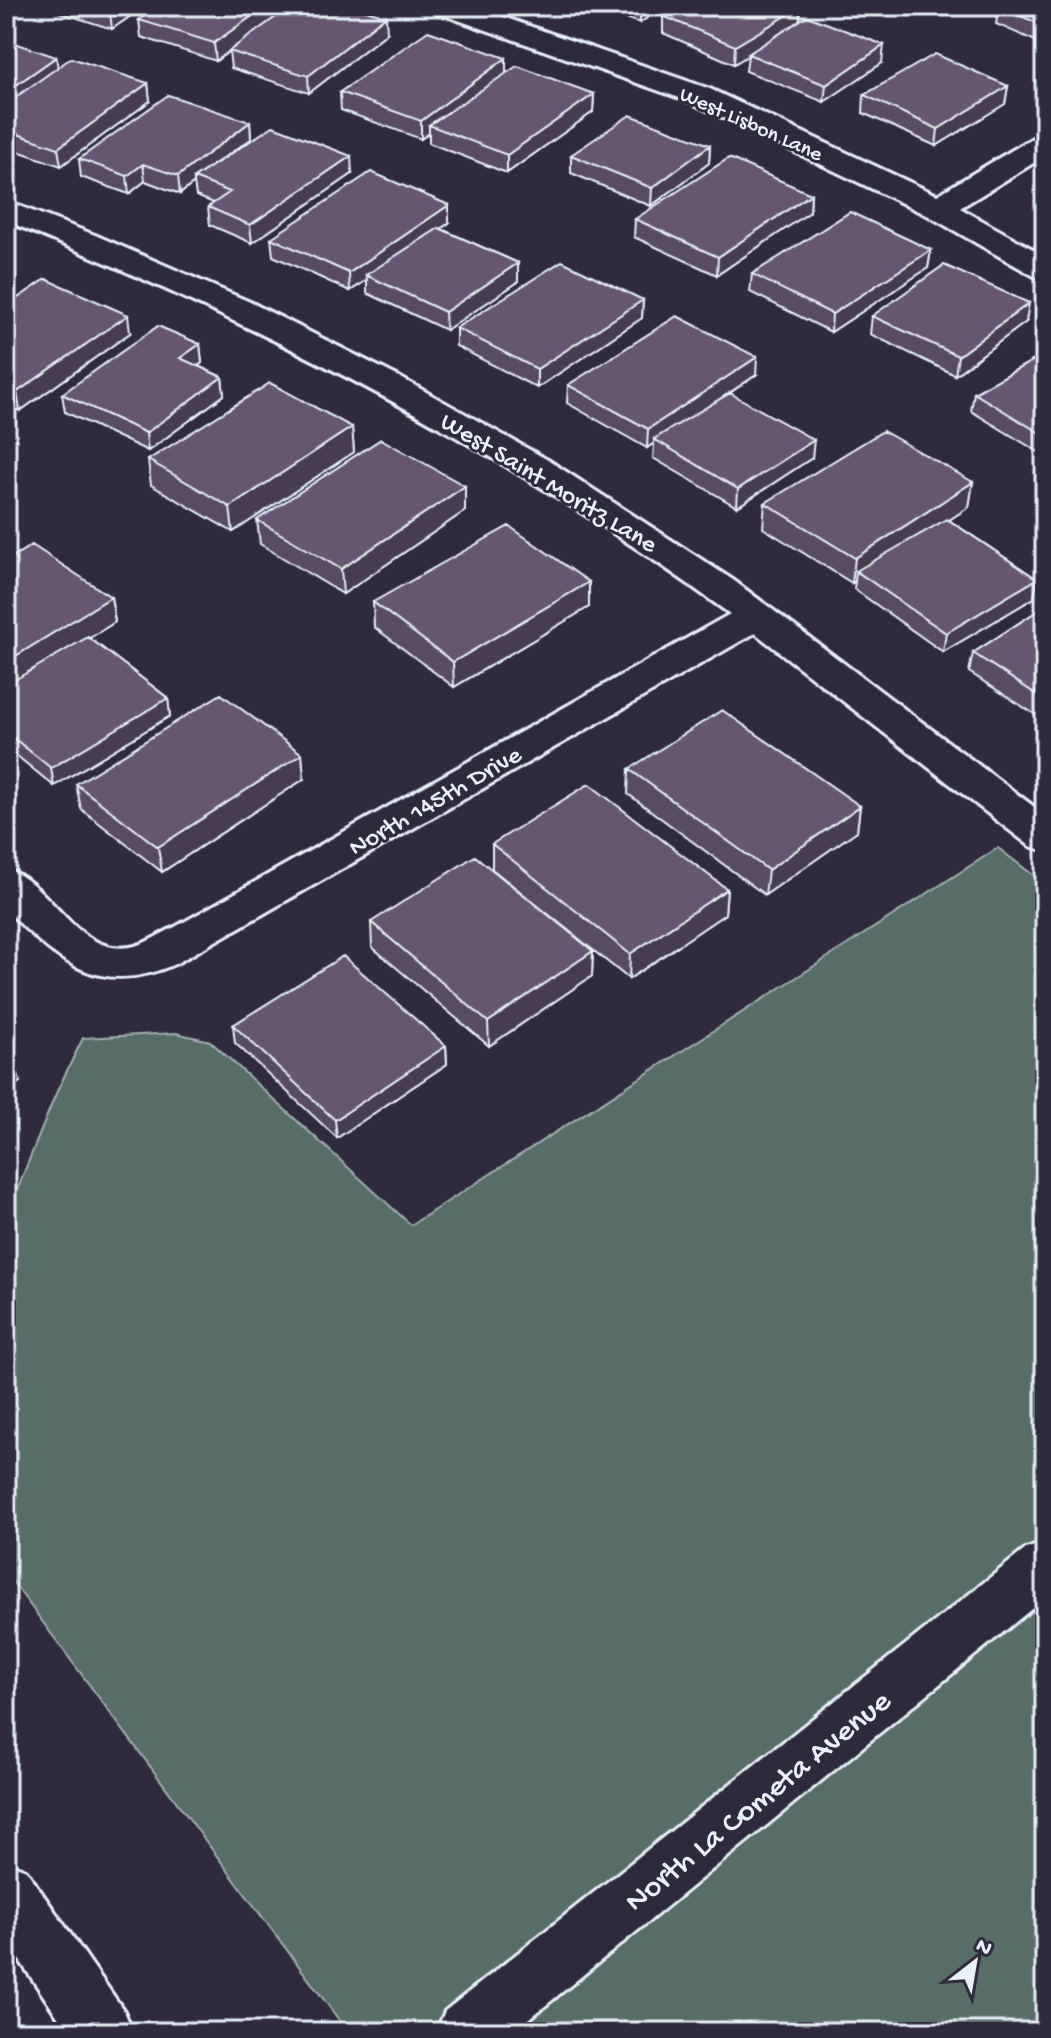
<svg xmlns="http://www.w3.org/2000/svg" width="1051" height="2038" viewBox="0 0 1051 2038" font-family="'Gochi Hand',sans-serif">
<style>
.green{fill:#576d68;stroke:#a0afb0;stroke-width:2}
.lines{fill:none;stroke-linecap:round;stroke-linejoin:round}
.street-casing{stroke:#e8f1f8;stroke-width:6}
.secondary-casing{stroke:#e8f1f8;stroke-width:6}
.street{fill:#2f2a3d;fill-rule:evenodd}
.secondary{fill:#2f2a3d;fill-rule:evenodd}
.wall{fill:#584b62;stroke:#e8f1f8;stroke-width:2}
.shaded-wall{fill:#473d50;stroke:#e8f1f8;stroke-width:2}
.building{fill:#665772;stroke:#e8f1f8;stroke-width:2}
.labels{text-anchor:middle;stroke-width:6;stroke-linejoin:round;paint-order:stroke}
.far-street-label{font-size:22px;fill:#e8f1f8;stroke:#2f2a3d}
.street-label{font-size:26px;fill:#e8f1f8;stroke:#2f2a3d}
.near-street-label{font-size:32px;fill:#e8f1f8;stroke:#2f2a3d}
</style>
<rect width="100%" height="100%" fill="#2f2a3d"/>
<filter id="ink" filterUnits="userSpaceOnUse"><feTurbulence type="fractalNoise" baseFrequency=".0125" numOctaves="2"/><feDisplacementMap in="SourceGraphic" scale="16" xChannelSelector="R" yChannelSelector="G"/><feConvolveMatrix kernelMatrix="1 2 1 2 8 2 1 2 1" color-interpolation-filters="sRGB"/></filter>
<g filter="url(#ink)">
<!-- green -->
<path class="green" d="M 998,848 L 1045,884 L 1045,2032 L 348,2032 L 6,1573 L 6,1217 L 57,1091 L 83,1038 L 176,1033 L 210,1041 L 411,1225 Z"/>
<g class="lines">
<defs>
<path id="street" d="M 431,6 L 472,6 L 710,89 L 937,195 L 1034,137 L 1045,134 L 1045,156 L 960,208 L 1045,256 L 1045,279 L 1034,276 L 927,215 L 688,101 L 435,12 Z
M 6,201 L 95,235 L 250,302 L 401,378 L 548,460 L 733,580 L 1045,815 L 1045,851 L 1030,846 L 755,633 L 177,963 C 101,998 58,963 6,909 L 6,869 C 53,883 77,960 135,946 C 149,942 162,933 175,927 L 730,614 C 508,451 261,324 6,221 Z"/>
<path id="secondary" d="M 1045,1542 L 1045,1598 L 513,2032 L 436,2032 L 445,2011 L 1026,1549 Z
M 6,1862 L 26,1870 L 124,2011 L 133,2032 L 68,2032 L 6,1940 Z"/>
</defs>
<!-- street casing -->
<use href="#street" class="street-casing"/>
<!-- secondary casing -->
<use href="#secondary" class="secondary-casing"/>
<!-- street -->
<use href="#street" class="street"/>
<!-- secondary -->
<use href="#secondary" class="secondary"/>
</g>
<!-- wall -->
<path class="wall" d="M 40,6 L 145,6 L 112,29 Z
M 587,6 L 663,6 L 640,23 Z
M 1045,6 L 1045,45 L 996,24 L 999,7 Z
M 801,7 L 800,20 L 882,63 L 824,102 L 746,71 L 748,55 L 734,64 L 663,33 L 663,16 Z
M 139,20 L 387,33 L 309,93 L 231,68 L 229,51 L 216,61 L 141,37 Z
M 6,40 L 58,68 L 148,83 L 150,101 L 61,166 L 6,147 Z
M 506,73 L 594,94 L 593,112 L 507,173 L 429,143 L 429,133 L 421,139 L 341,110 L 340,92 Z
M 1008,86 L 1005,104 L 936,146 L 863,113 L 864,95 Z
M 250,122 L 251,139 L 352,174 L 252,243 L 210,225 L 208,207 L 214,203 L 196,196 L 194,183 L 180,194 L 145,181 L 129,194 L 81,177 L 79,159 Z
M 710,145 L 709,163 L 651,206 L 571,173 L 571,155 Z
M 811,194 L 810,212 L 717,275 L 634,237 L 635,219 Z
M 449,223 L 441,229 L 518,263 L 518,282 L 446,330 L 367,293 L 367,280 L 350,291 L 273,256 L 271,238 Z
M 931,250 L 928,268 L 831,332 L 750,292 L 752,274 Z
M 643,300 L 642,318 L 537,388 L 456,346 L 456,328 Z
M 6,306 L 130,333 L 20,411 L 6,404 Z
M 872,316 L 1026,322 L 955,375 L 870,334 Z
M 200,344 L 202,363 L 198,366 L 222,377 L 224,395 L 148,451 L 65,412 L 62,394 Z
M 1045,354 L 1045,456 L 971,411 L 974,393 Z
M 756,375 L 730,393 L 812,458 L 737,507 L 653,458 L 654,443 L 647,448 L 567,403 L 568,385 Z
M 352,427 L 354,452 L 233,532 L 151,485 L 148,460 Z
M 973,482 L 969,507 L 949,520 L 1037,579 L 1034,598 L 943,652 L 854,589 L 855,581 L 852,583 L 763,528 L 765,503 Z
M 465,486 L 465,511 L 343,594 L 260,544 L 257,520 Z
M 6,561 L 111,597 L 115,622 L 89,638 L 168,698 L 170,716 L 54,786 L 6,747 Z
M 589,582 L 589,607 L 454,687 L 374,627 L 373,602 Z
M 1045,606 L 1045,721 L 969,672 L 973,653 Z
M 302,754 L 304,779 L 162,872 L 81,809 L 76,784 Z
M 629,769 L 860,806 L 857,831 L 765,895 L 628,794 Z
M 492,844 L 727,889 L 725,914 L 629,979 L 492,869 Z
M 371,922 L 593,951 L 592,976 L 489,1046 L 372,947 Z
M 233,1025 L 446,1046 L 447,1064 L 337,1138 L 235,1043 Z"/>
<!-- shaded-wall -->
<path class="shaded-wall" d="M 118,6 L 145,6 L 112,29 L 110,12 Z
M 266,6 L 291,6 L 216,61 L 214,43 Z
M 640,6 L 663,6 L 640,23 Z
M 801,7 L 799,25 L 734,64 L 735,46 Z
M 386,16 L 387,33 L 309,93 L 308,76 Z
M 884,45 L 882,63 L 824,102 L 826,85 Z
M 56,57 L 59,74 L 6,111 L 6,92 Z
M 506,58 L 506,75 L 429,125 L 429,133 L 421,139 L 421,121 Z
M 148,83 L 150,101 L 61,166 L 58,148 Z
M 1008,86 L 1005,104 L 936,146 L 938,129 Z
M 594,94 L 593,112 L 507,173 L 507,155 Z
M 250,122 L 251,139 L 194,178 L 194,183 L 180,194 L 178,176 Z
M 710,145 L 709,163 L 651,206 L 652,188 Z
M 351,156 L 352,174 L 252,243 L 250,225 Z
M 143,164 L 145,181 L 129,194 L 127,176 Z
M 811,194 L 810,212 L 717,275 L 718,257 Z
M 449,205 L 449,223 L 370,277 L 366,275 L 367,280 L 350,291 L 349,273 Z
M 931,250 L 928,268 L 831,332 L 832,314 Z
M 518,263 L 518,282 L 446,330 L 445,312 Z
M 13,268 L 16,287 L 6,294 L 6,273 Z
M 643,300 L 642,318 L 537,388 L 537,369 Z
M 1029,303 L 1026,322 L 955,375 L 958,356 Z
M 128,315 L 130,333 L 20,411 L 17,392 Z
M 200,344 L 202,363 L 183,377 L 180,358 Z
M 757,357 L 756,375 L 657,441 L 654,439 L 654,443 L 647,448 L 648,429 Z
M 222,377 L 224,395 L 148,451 L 146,433 Z
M 352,427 L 354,452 L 233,532 L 230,507 Z
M 814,440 L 812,458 L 737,507 L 738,489 Z
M 973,482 L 969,507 L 863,576 L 856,571 L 855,581 L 852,583 L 855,558 Z
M 465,486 L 465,511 L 343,594 L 341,569 Z
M 1037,579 L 1034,598 L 943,652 L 946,633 Z
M 589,582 L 589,607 L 454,687 L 453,662 Z
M 111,597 L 115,622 L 6,691 L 6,662 Z
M 168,698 L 170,716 L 54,786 L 51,768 Z
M 302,754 L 304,779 L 162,872 L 158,847 Z
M 860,806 L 857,831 L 765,895 L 768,870 Z
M 727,889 L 725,914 L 629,979 L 630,954 Z
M 593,951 L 592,976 L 489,1046 L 488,1022 Z
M 446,1046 L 447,1064 L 337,1138 L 335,1120 Z
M 14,1058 L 20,1082 L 6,1091 L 6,1063 Z"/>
<!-- building -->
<path class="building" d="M 92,6 L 118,6 L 110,12 Z
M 159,6 L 266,6 L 214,43 L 139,20 Z
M 291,6 L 353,6 L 386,16 L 308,76 L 229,51 Z
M 681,6 L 797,6 L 801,7 L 735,46 L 663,16 Z
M 1000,6 L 1045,6 L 1045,26 L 999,7 Z
M 807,16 L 884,45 L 826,85 L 748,54 Z
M 428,31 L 506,58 L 421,121 L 340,92 Z
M 6,40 L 56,57 L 6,92 Z
M 935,54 L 1008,86 L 938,129 L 864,95 Z
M 71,58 L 148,83 L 58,148 L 6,130 L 6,104 Z
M 517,66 L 594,94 L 507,155 L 429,125 Z
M 168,95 L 250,122 L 178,176 L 143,164 L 127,176 L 79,159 Z
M 630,115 L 710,145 L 652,188 L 571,155 Z
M 273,126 L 351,156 L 250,225 L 208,207 L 230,192 L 194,178 Z
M 729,158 L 811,194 L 718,257 L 635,219 Z
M 371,172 L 449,205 L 349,273 L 271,238 Z
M 850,212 L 931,250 L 832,314 L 752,274 Z
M 439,228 L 518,263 L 445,312 L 366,275 Z
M 562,261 L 643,300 L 537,369 L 456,328 Z
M 6,265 L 13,268 L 6,273 Z
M 944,265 L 1029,303 L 958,356 L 872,316 Z
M 46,279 L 128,315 L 17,392 L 6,387 L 6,306 Z
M 677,316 L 757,357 L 648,429 L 568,385 Z
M 158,326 L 200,344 L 180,358 L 222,377 L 146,433 L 62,394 Z
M 1045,354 L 1045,436 L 974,393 Z
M 270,383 L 352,427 L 230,507 L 148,460 Z
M 730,393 L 814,440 L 738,489 L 654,439 Z
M 883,431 L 973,482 L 855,558 L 765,503 Z
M 381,439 L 465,486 L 341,569 L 257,520 Z
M 947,519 L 1037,579 L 946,633 L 856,571 Z
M 509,526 L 589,582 L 453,662 L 373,602 Z
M 32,545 L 111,597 L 6,662 L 6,561 Z
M 1045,606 L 1045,700 L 973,653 Z
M 88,637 L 168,698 L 51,768 L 6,732 L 6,685 Z
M 221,694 L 302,754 L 158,847 L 76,784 Z
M 722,710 L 860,806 L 768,870 L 629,769 Z
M 589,784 L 727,889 L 630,954 L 492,844 Z
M 475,856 L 593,951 L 488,1022 L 371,922 Z
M 343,956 L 446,1046 L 335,1120 L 233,1025 Z
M 6,1050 L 14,1058 L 6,1063 Z"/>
</g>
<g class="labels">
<!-- far-street labels -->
<g class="far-street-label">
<text transform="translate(752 122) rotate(24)" y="8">West Lisbon Lane</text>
</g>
<!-- street labels -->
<g class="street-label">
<text transform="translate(550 481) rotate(31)" y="9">West Saint Moritz Lane</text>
<text transform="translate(434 799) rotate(-30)" y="9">North 145th Drive</text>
</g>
<!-- near-street labels -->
<g class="near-street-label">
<text transform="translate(756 1799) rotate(-39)" y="11">North La Cometa Avenue</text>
</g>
</g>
<!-- margin -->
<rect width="1051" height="2038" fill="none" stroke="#2f2a3d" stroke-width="32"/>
<rect x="16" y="16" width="1019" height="2006" fill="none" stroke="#e8f1f8" stroke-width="3" filter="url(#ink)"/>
<!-- north arrow -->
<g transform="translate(975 1962) rotate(31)" stroke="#2f2a3d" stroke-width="6" paint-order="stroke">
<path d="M0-6L14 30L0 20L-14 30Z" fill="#e8f1f8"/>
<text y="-12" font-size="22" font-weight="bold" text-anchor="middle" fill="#e8f1f8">N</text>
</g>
</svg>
